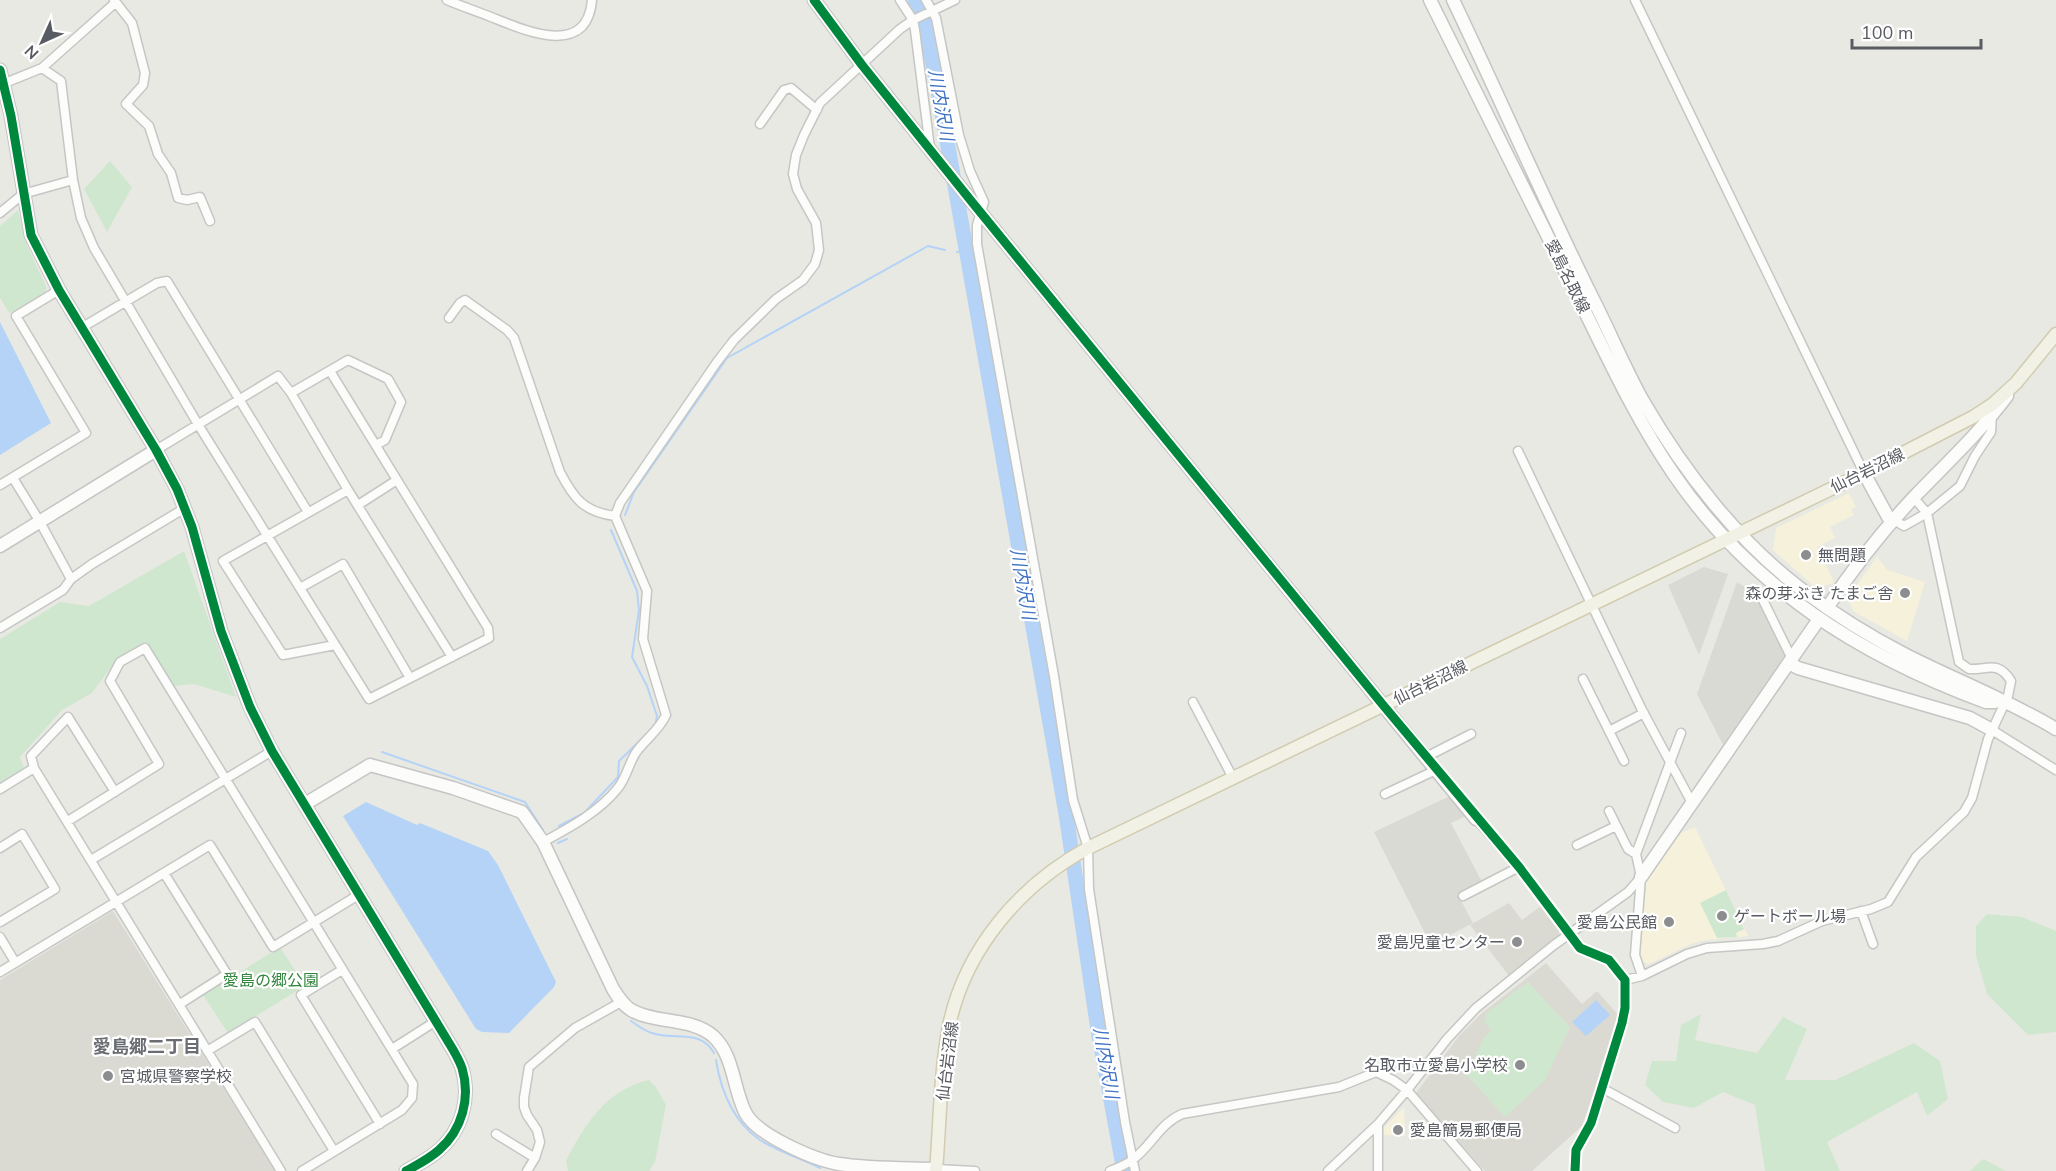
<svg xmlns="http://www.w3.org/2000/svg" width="2056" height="1171" viewBox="0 0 2056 1171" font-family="'Nunito Sans','Noto Sans JP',sans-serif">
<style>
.commercial{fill:#f5f1da}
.industrial{fill:#dadad4}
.education{fill:#dbdad2}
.green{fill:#d0e7cf}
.water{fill:#b4d3f7}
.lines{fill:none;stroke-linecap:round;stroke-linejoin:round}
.stream{stroke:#b4d3f7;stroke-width:2}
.river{stroke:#b4d3f7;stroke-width:15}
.street-casing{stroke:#c5c7c5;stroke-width:11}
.secondary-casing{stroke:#c4c5c4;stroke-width:15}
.primary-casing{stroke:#d1ccb0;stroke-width:15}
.street{stroke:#fcfcfb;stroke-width:8}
.secondary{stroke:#fcfcfb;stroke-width:12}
.primary{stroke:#f2f1e6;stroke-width:12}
.cycleway-casing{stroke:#fff;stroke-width:13}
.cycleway{stroke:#00873e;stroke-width:9}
.poi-dot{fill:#8b8d8e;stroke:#fff;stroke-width:2}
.labels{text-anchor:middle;stroke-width:4.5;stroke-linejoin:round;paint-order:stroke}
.street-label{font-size:16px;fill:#585b61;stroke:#fff}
.poi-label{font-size:16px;fill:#585b61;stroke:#fff;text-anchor:start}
.park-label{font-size:16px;fill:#33853f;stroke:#fff}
.water-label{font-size:18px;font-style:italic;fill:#3e72c4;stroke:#fff}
.neighbourhood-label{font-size:18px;font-weight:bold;fill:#696d73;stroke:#fff}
</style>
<rect width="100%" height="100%" fill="#e9e9e3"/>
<!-- commercial -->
<path class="commercial" d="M 1849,493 L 1856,507 L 1851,509 L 1854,515 L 1830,527 L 1835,538 L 1817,547 L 1834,582 L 1831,584 L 1816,588 L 1773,550 L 1776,528 Z
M 1877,557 L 1887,570 L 1925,582 L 1907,641 L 1853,611 L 1848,597 Z
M 1695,827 L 1748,936 L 1706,940 L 1691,944 L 1649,964 L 1640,961 L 1644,885 L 1681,833 Z
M 1404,1107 L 1405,1136 L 1384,1135 L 1383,1129 Z"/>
<!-- industrial -->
<path class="industrial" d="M 1704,567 L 1728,574 L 1699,655 L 1668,585 Z
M 1737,582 L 1756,594 L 1785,655 L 1723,745 L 1697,694 Z
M 1450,796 L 1466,816 L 1451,823 L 1482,882 L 1458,895 L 1473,923 L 1431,945 L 1374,832 Z"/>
<!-- education -->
<path class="education" d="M 1509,903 L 1522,920 L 1541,906 L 1559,927 L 1559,936 L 1509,976 L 1470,925 Z
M 113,911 L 275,1171 L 0,1171 L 0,980 Z
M 1546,963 L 1582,1004 L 1597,991 L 1620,1017 L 1582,1126 L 1532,1171 L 1485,1171 L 1416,1093 L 1459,1036 L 1482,1013 Z"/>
<!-- green -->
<path class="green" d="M 110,161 L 132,187 L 107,232 L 84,189 Z
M 18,210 L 27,245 L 46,286 L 46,293 L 9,313 L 0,298 L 0,226 Z
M 184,551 L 236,697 L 194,684 L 174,686 L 146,643 L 118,658 L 92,693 L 62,710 L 20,757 L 24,768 L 0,784 L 0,639 L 60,602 L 89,606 Z
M 1726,890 L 1744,929 L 1736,933 L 1737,937 L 1717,938 L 1700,903 Z
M 1987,914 L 2022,917 L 2056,931 L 2056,1032 L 2028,1035 L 1987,994 L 1976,956 L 1976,926 Z
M 280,947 L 305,986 L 228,1033 L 203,995 Z
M 1528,982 L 1570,1027 L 1545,1080 L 1505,1117 L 1467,1075 L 1483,1039 L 1491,1030 L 1484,1021 L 1487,1017 L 1485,1014 Z
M 1701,1014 L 1695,1040 L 1757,1053 L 1783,1017 L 1807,1029 L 1785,1080 L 1835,1080 L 1914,1043 L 1940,1061 L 1948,1099 L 1927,1116 L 1917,1092 L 1827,1142 L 1840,1171 L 1765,1171 L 1755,1105 L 1723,1092 L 1694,1108 L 1663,1102 L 1645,1085 L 1652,1061 L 1676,1061 L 1681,1025 Z
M 649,1080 L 656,1087 L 666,1105 L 655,1162 L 649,1171 L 568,1171 L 566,1161 C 584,1125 607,1089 649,1080 Z
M 1983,1159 L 2006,1171 L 1970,1171 Z"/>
<!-- water -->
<path class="water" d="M 0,322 L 51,423 L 0,455 Z
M 366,802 L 417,825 L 420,823 L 488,851 L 498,865 L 556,982 L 554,987 L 509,1033 L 482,1032 L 476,1029 L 343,816 Z
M 1596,1000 L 1610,1015 L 1586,1036 L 1572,1022 Z"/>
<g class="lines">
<!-- stream -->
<path class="stream" d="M 957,252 L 967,252
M 625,515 L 634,492 L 727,358 L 928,246 L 945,250
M 382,752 L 525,802 L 543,830
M 559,826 L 584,813 L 618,777 L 619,761 L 655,726 L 657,716 L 647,686 L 632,657 L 639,610 L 637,591 L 611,530
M 558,843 L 567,839
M 631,1021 C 637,1025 644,1031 652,1033 C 674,1041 700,1028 714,1053
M 716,1060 C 721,1092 733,1121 760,1140 C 777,1151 802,1159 820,1168"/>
<!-- river -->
<path class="river" d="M 915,0 L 921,8 L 936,79 L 1066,814 L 1098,1030 L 1124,1171"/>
<defs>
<path id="street" d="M 114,0 L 132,23 L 145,73 L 143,85 L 126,104 L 149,126 L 158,154 L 171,173 L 178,198 L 187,200 L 200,197 L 210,221
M 447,0 C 461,6 476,11 491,17 C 524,30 587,59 592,0
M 900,0 L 913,20 L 915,30 L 930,148
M 926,0 L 936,18 L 959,135 L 970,171 L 984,202 L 977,225 L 977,244 L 1054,676 L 1073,800 L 1088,848 L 1089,889 L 1125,1122 L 1135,1171
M 1635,0 L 1864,473
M 42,68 L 61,81 L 73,180 L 81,218 L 94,248 L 199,426 L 369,699 L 489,638 L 488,628 L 330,371
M 0,85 L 42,68 L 115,3
M 760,124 L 784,90 L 791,88 L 817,110
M 0,213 L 23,194 L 73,180
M 449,318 L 460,303 L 465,300 L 507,330 L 514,338 L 560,472 C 574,499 584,512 615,516
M 81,328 L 157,283 L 167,281 L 308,512
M 291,393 L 348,360 L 388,379 L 401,402 L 385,440 L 376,445
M 156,450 L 278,376 L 291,393 L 348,490 L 452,657
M 1518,451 L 1642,710 L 1691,801
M 13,478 L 40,522 L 71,579
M 0,485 L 86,433 L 16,316 L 59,290
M 358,505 L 397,480
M 1894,520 L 1904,526 L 1927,513 L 1960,486 L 1975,456 L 1991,432 L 1992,413
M 300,588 L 343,564 L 410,678
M 1761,596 L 1792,659
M 0,628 L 63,590 L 71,579 L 92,564 L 185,508
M 335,645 L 283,655 L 223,561 L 348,490
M 1583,679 L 1609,731
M 1193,702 L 1233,778
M 1992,730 L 2056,770
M 1426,757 L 1471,734
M 1624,761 L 1609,731 L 1644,713
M 34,768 L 281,1171
M 0,789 L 34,768 L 31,756 L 68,717 L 115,792
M 1385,794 L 1436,770
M 1609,811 L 1628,849 L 1636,854 L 1641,877 L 1635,955 L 1642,976
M 1476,819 L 1519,867 L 1580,948 L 1609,960 L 1625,980 L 1625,1008 L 1622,1023 L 1591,1123 L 1576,1150 L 1575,1171
M 68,821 L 159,764 L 110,681 L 120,662 L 145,648 L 413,1084 L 412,1098 L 402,1110 L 302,1171
M 543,842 C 569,828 599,812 618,788 C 627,777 629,762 637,751 C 647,738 659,730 666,715 L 643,639 L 647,591 L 615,516 L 620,503 L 717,362 L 734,340 L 776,299 L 803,280 L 815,264 L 819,250 L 816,223 L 797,189 L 793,174 L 796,155 L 804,135 L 820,103 L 900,29 L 913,20 L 955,0
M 1577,845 L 1616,826
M 0,848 L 22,834 L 55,889 L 0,922
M 1636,854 L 1681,733
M 91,860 L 272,751
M 164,873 L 227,974 L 180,1004
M 1463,896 L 1519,867
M 1861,911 L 1873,944
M 0,937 L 15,962
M 342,970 L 301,995 L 380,1124
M 0,972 L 210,845 L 273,947 L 360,894
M 1625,980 L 1642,976 L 1687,954 L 1707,948 L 1763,944 L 1778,941 L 1822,921 L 1871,909 L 1888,902 L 1916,857 L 1964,812 L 1972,798 L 1988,739 L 2008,696 L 2011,681 C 1998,660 1988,670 1969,669 L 1959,662 L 1927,513 L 1914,498
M 392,1049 L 436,1021
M 207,1051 L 255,1022 L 334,1151
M 1602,1088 L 1675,1128
M 496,1134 L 535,1158
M 936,1169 L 975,1171
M 527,1171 L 535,1158 L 540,1142 L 537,1130 L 527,1115 L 524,1107 L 524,1098 L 529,1067 L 575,1028 L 621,1002
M 1110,1171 C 1117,1168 1126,1165 1132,1160 C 1151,1147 1159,1124 1182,1114 L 1339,1087 L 1376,1072 L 1393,1080 L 1407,1090 L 1477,1171
M 1328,1171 L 1378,1124 L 1407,1090 L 1447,1039 L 1476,1008 L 1554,945 L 1628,892 L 1641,877
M 1378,1171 L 1378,1124"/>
<path id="secondary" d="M 814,0 L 862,65 L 972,202 L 1476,819
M 1430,0 C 1476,92 1521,184 1567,275 C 1601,343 1632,414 1675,476 C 1752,588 1861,656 1986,702 L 1995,702
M 1453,0 C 1500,98 1543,198 1591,295 C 1609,330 1624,367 1643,401 C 1684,472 1739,543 1805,592 C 1837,616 1871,637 1906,655 C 1955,680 2008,700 2056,729
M 0,70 L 11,116 L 31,235 L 59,290 L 156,450 L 177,489 L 192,527 L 221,631 L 250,707 L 272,751 L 449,1043 C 454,1051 459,1060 462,1068 C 471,1098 462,1130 439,1150 C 429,1159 417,1165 406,1171
M 1864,473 L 1888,517 L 1894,520
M 0,546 L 156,450
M 1827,608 C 1853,568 1883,530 1916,495 C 1947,463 1980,432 2007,396
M 1789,663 L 1798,668 L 1970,718 L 1992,730
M 305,804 L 370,765 L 453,788 L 522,812 L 543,842 L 613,989 C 618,997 623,1005 631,1010 C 656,1024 691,1017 713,1036 C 734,1055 733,1088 745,1112 C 756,1135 815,1160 839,1164 C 871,1169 904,1168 936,1169
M 1641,877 L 1819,619"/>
<path id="primary" d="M 936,1171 C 940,1123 940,1073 949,1026 C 965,949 1020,885 1088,848 L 1864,473 L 1973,417 L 1993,404 L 2016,383 L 2056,334"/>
</defs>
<!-- street casing -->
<use href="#street" class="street-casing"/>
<!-- secondary casing -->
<use href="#secondary" class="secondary-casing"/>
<!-- primary casing -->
<use href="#primary" class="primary-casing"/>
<!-- street -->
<use href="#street" class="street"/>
<!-- secondary -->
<use href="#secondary" class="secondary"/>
<!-- primary -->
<use href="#primary" class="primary"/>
<defs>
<path id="cycleway" d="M 814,0 L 862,65 L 972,202 L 1383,705 L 1519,867 L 1580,948 L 1609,960 L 1625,980 L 1625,1008 L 1622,1023 L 1591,1123 L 1576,1150 L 1575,1171
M 0,70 L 11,116 L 31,235 L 59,290 L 156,450 L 177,489 L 192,527 L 221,631 L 250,707 L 272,751 L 449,1043 C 454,1051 459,1060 462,1068 C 471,1098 462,1130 439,1150 C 429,1159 417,1165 406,1171"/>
</defs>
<!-- cycleway casing -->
<use href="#cycleway" class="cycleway-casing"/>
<!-- cycleway -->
<use href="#cycleway" class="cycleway"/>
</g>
<!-- markers -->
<g class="poi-dot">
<circle cx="1806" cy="555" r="6"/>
<circle cx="1905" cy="593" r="6"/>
<circle cx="1722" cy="916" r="6"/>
<circle cx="1669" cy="922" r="6"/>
<circle cx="1517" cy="942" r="6"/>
<circle cx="1520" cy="1065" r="6"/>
<circle cx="108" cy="1076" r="6"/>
<circle cx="1398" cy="1130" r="6"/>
</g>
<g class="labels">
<!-- street labels -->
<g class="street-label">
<text transform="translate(1568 276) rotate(64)" y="6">愛島名取線</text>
<text transform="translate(1867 470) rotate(-26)" y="6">仙台岩沼線</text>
<text transform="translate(1430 682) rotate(-26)" y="6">仙台岩沼線</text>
<text transform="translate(947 1061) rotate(-83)" y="6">仙台岩沼線</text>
</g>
<!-- poi labels -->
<g class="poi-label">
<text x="1818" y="561">無問題</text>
<text x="1893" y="599" text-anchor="end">森の芽ぶき たまご舎</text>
<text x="1734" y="922">ゲートボール場</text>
<text x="1657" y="928" text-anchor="end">愛島公民館</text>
<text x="1505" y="948" text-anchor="end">愛島児童センター</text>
<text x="1508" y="1071" text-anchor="end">名取市立愛島小学校</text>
<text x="120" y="1082">宮城県警察学校</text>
<text x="1410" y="1136">愛島簡易郵便局</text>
</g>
<!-- park labels -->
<g class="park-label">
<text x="271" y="986">愛島の郷公園</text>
</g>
<!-- water labels -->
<g class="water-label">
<text transform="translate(941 105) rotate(80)" y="6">川内沢川</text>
<text transform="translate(1023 584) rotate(80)" y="6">川内沢川</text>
<text transform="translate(1106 1063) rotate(80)" y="6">川内沢川</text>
</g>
<!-- neighbourhood labels -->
<g class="neighbourhood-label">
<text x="147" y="1053">愛島郷二丁目</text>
</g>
</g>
<!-- north arrow -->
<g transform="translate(42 42) rotate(225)" stroke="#ffffff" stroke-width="4.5" paint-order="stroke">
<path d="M0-4.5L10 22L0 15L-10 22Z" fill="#585b61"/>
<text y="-9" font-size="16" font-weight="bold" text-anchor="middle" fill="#585b61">N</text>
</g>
<!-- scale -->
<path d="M1852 39v9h129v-9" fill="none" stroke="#585b61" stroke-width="3"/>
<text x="1861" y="39" font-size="18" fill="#585b61" stroke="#ffffff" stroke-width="4.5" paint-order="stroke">100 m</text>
</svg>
